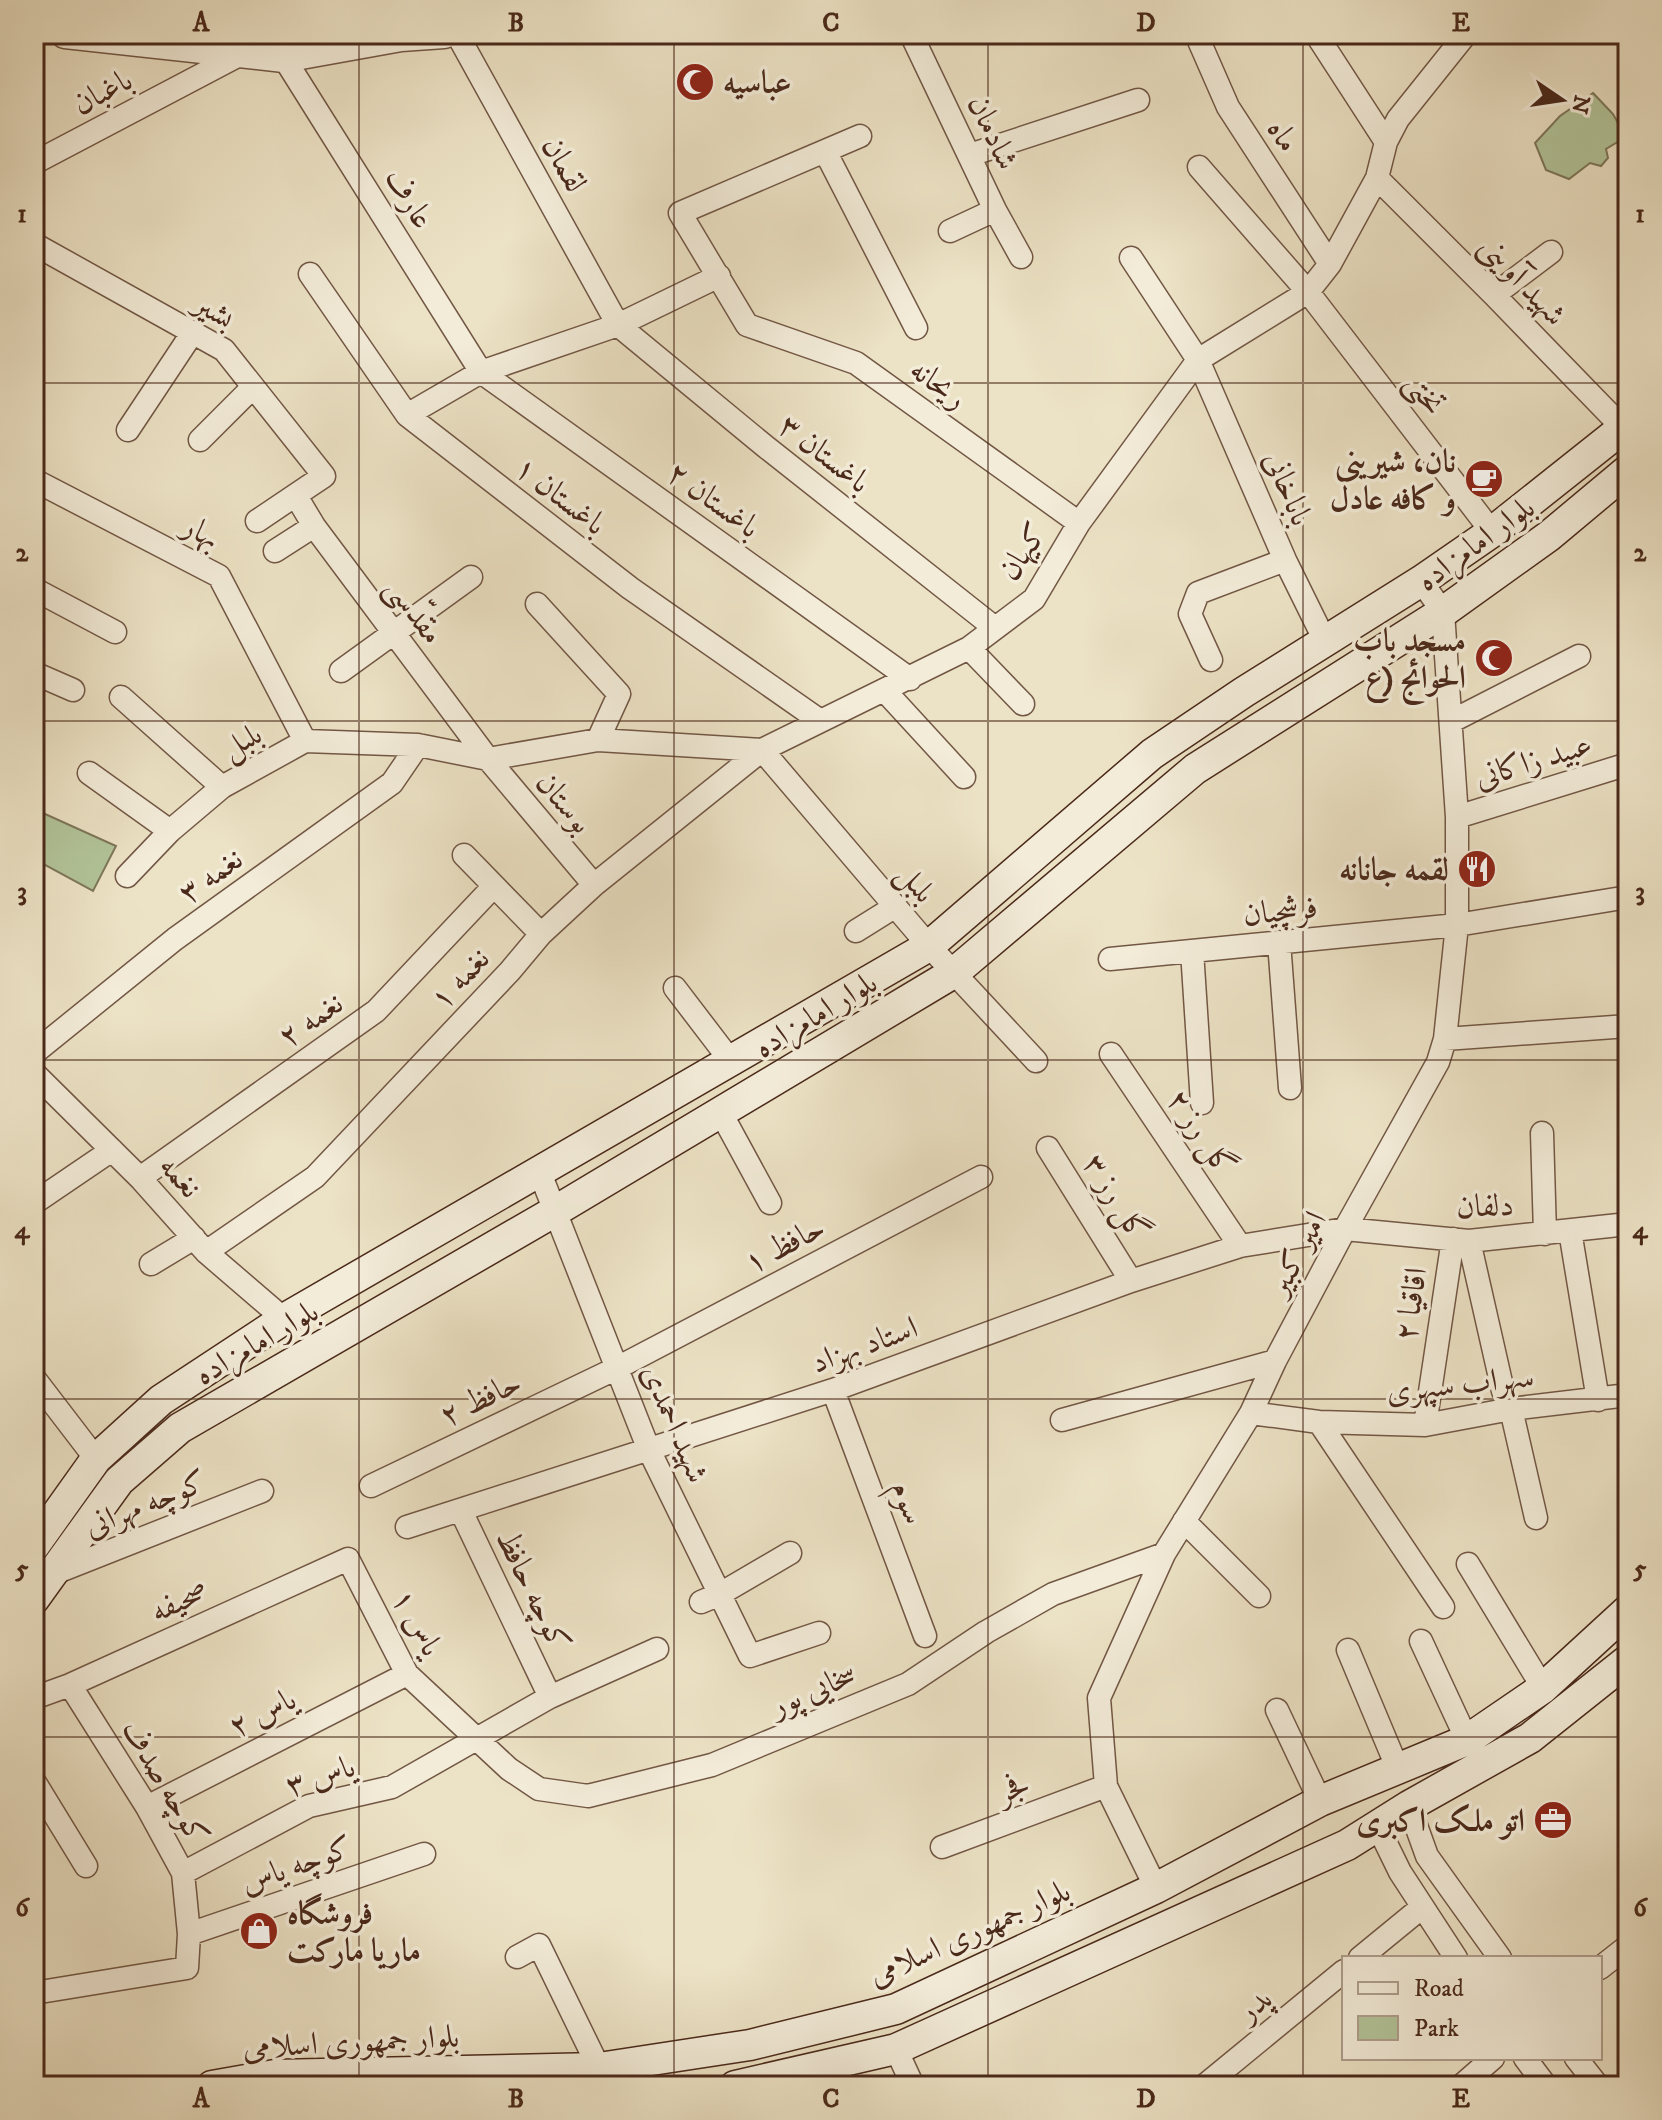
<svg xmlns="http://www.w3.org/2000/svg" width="1662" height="2120" viewBox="0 0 1662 2120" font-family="'IM FELL DW Pica',Amiri,serif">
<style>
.green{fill:#b2c499;stroke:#7e765a;stroke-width:2}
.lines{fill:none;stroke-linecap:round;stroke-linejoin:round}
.minor-casing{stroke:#725745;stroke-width:25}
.tertiary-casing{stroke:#725745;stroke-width:31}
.secondary-casing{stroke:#4a291a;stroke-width:33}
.minor{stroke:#f3ecd9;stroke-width:22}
.tertiary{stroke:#f3ecd9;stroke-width:28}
.secondary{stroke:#f3ecd9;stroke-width:30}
.grid{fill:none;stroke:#4a291a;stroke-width:2;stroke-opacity:0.55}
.labels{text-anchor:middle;stroke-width:7;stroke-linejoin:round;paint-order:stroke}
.poi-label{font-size:32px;font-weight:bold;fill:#4a291a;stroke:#f3ecd9;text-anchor:end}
.street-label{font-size:32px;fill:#4a291a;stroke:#f3ecd9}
.neatline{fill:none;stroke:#4a291a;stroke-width:3}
.grid-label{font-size:26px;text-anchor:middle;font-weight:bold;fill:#4a291a}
</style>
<rect width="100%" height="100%" fill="#ece2c5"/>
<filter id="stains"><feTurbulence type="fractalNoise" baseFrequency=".0025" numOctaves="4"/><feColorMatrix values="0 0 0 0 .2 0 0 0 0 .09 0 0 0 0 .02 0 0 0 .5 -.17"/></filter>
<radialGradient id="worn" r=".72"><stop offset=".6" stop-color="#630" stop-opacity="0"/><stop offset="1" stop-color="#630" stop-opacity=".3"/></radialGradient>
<!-- green -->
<path class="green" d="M 1593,93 L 1613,114 L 1626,137 L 1606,149 L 1608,158 L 1601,166 L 1590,163 L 1569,179 L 1546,170 L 1535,143 L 1560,116 Z
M 34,809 L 116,846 L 93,891 L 34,859 Z"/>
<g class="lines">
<defs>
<path id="minor" d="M 457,34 L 618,325 L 766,447 L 995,628
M 911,34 L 995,210 L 1021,257
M 1196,34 L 1228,107 L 1330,264
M 1316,34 L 1386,142
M 284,58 L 481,372 L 910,679
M 860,136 L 680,213 L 747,325 L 856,363 L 1079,523
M 825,151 L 916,328
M 970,155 L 1138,100
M 34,163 L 243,53
M 1199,167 L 1308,292 L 1492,532
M 1377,178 L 1494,295 L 1623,428
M 950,231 L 995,210
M 34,244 L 224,350 L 324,476 L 257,521
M 1131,258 L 1198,360 L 1285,560 L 1325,641
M 310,274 L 407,415 L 630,588 L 819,720
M 1494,295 L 1551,252
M 407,415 L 481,372 L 618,325 L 719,276
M 128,430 L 193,332
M 200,440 L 253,387
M 34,480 L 219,576 L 305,741
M 296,496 L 314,526 L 488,759 L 594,885
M 275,551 L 314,526
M 34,589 L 115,632
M 537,604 L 619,694 L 598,740
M 969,648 L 1023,704
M 1211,660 L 1190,614 L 1198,593 L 1285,560
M 341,671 L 471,577
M 34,673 L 73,690
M 885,691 L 964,777
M 121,697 L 222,787
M 1452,721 L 1579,656
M 762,750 L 929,946 L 1036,1061
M 89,773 L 170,831
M 1457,817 L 1628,764
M 464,855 L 541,934
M 127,876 L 170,831 L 222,787 L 305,741 L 418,745 L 488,759 L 598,740 L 762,750
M 856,931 L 896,906
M 1279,942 L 1290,1088
M 1192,951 L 1202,1103
M 1110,959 L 1457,925 L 1628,897
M 675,988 L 730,1060
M 1445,1039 L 1628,1026
M 34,1053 L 175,939 L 392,783 L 418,745
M 1111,1054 L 1240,1246
M 34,1073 L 140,1178 L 206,1252 L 284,1319
M 721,1113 L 770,1203
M 1542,1133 L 1545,1234
M 1048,1148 L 1131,1281
M 540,1173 L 649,1450 L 750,1656 L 819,1633
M 140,1178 L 376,1011 L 494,886
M 34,1203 L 112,1150
M 1570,1231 L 1598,1400
M 1469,1241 L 1503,1391
M 206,1252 L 315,1177 L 510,971 L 541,934 L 594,885 L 762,750 L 969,648 L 1034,599 L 1079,523 L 1198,360 L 1308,292 L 1330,264 L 1377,178 L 1386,142 L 1398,119 L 1466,34
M 151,1264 L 194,1238
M 34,1378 L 96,1459
M 833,1390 L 925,1636
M 1511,1409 L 1536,1518
M 1251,1413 L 1319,1422 L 1425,1425 L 1511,1409 L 1628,1395
M 1062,1420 L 1275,1361
M 1319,1422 L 1443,1607
M 1425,1425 L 1453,1239
M 371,1486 L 617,1368 L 981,1177
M 461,1511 L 550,1697
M 1184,1521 L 1259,1596
M 407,1527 L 833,1390 L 1131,1281 L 1240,1246 L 1345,1229 L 1469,1241 L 1628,1224
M 1468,1564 L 1543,1688
M 52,1574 L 262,1491
M 701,1602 L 720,1594 L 790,1553
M 1421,1641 L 1467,1740
M 1348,1650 L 1397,1767
M 34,1698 L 70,1685 L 348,1559 L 407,1674 L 509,1769 L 539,1789 L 588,1796 L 712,1765 L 908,1684 L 986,1632 L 1053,1594 L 1164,1554
M 1277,1710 L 1320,1801
M 34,1781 L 86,1866
M 1409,1806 L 1427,1856 L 1500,1958
M 147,1807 L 407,1674
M 1377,1825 L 1400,1872 L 1456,1958
M 942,1847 L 1106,1786
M 183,1873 L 309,1806 L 392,1787 L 550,1697 L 657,1649
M 1156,1888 L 1106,1786 L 1099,1698 L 1164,1554 L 1251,1413 L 1275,1361 L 1345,1229 L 1438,1062 L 1445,1039 L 1457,925 L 1457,817 L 1443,612 L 1421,581
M 189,1934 L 424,1854
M 517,1957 L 539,1945 L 599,2068
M 1360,1958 L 1421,1908
M 1600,1968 L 1628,1946
M 34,1993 L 187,1968 L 189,1934 L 183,1873 L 147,1807 L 70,1685
M 896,2049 L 913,2086
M 1525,2058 L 1546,2086
M 1576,2058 L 1598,2086
M 1204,2086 L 1344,1971
M 1461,2086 L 1493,2058"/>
<path id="tertiary" d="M 65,34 L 284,58 L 401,37 L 444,34"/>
<path id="secondary" d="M 34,1546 L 96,1459 L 161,1400 L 284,1319 L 929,946 L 1152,754 L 1244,692 L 1421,581 L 1492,532 L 1628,424
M 34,1599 L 119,1481 L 180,1428 L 557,1210 L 955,972 L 1195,769 L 1443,612 L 1549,536 L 1628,470
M 212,2086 L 275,2075 L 599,2068 L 750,2045 L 896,2009 L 1156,1888 L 1320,1801 L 1467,1740 L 1543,1688 L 1628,1610
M 735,2086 L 896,2049 L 1347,1845 L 1409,1806 L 1530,1738 L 1628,1660"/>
</defs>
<!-- minor casing -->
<use href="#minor" class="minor-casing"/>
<!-- tertiary casing -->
<use href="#tertiary" class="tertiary-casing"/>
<!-- secondary casing -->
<use href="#secondary" class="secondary-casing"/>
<!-- minor -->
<use href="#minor" class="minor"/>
<!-- tertiary -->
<use href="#tertiary" class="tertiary"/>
<!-- secondary -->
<use href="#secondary" class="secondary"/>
</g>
<!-- grid -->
<path class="grid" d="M 359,34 L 359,2086M 674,34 L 674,2086M 988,34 L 988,2086M 1303,34 L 1303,2086M 34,383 L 1628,383M 34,721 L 1628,721M 34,1060 L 1628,1060M 34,1399 L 1628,1399M 34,1737 L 1628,1737"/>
<!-- icons -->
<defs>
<symbol id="mosque-disc" viewBox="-11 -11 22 22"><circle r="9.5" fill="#8f2418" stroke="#f3ecd9"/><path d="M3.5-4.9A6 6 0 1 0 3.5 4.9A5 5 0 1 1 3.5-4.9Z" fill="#fff"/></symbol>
<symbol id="cafe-disc" viewBox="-11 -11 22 22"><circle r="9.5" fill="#8f2418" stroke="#f3ecd9"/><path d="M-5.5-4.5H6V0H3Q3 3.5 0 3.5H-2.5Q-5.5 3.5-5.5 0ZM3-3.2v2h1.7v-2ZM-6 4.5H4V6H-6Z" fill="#fff"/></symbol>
<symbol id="restaurant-disc" viewBox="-11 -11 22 22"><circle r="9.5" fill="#8f2418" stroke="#f3ecd9"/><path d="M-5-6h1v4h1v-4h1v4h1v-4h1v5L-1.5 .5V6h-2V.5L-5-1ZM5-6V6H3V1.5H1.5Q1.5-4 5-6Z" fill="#fff"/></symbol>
<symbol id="office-disc" viewBox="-11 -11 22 22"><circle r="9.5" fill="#8f2418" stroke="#f3ecd9"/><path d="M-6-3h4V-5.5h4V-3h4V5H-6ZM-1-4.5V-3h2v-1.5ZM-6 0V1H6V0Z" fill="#fff"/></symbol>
<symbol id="shop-disc" viewBox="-11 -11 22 22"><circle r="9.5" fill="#8f2418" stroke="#f3ecd9"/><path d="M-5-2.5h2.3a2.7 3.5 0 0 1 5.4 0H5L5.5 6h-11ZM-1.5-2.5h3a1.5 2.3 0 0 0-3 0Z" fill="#fff"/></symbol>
</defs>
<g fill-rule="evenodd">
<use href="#mosque-disc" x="673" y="60" width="44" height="44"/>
<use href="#cafe-disc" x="1462" y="457" width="44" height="44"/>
<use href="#mosque-disc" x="1472" y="636" width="44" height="44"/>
<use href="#restaurant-disc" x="1455" y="847" width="44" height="44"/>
<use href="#office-disc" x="1531" y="1798" width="44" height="44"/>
<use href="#shop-disc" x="237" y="1909" width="44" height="44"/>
</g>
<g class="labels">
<!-- poi labels -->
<g class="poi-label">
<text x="723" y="93" text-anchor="start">عباسیه</text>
<text x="1456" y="472">نان، شیرینی<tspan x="1456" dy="37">و کافه عادل</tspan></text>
<text x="1466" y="651">مسجد باب<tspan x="1466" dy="37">الحوائج (ع</tspan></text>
<text x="1449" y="880">لقمه جانانه</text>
<text x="1525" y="1831">اتو ملک اکبری</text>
<text x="287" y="1924" text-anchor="start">فروشگاه<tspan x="287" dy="37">ماریا مارکت</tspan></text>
</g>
<!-- street labels -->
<g class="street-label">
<text transform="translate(102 91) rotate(-28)" y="11">باغبان</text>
<text transform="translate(994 132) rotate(65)" y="11">شادمان</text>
<text transform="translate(1284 135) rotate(57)" y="11">ماه</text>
<text transform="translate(565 164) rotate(61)" y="11">لقمان</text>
<text transform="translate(410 198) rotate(58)" y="11">عارف</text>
<text transform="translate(1523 280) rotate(46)" y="11">شهید آوینی</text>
<text transform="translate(215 310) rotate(32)" y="11">بشیر</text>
<text transform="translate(939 383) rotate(36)" y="11">ریحانه</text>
<text transform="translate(1426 393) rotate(53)" y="11">تختی</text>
<text transform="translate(825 453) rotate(38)" y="11">باغستان ۳</text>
<text transform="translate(1289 488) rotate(67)" y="11">باباخانی</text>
<text transform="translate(561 495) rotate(38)" y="11">باغستان ۱</text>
<text transform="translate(714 499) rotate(36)" y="11">باغستان ۲</text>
<text transform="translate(202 531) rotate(28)" y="11">بهار</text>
<text transform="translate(1475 543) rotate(-36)" y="11">بلوار امامزاده</text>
<text transform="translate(1022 551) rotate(-56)" y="11">کیهان</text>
<text transform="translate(415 610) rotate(53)" y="11">مقدّسی</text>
<text transform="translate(241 740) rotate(-29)" y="11">بلبل</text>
<text transform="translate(1533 760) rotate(-17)" y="11">عبید زاکانی</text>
<text transform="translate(565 802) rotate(50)" y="11">بوستان</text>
<text transform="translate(210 875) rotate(-36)" y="11">نغمه ۳</text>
<text transform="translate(917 882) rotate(50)" y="11">بلبل</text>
<text transform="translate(1280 910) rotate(-6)" y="11">فرشچیان</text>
<text transform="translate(459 978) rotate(-47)" y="11">نغمه ۱</text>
<text transform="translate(815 1014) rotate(-31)" y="11">بلوار امامزاده</text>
<text transform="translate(310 1019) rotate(-35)" y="11">نغمه ۲</text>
<text transform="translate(1202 1132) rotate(56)" y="11">گل رز ۲</text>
<text transform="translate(181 1176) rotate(48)" y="11">نغمه</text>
<text transform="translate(1117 1197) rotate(58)" y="11">گل رز ۳</text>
<text transform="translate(1485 1205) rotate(-2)" y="11">دلفان</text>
<text transform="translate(784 1244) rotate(-28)" y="11">حافظ ۱</text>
<text transform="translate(1296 1253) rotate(-62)" y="11">امیر کبیر</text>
<text transform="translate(1410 1304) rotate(-81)" y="11">اقاقیا ۲</text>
<text transform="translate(256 1342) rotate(-30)" y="11">بلوار امامزاده</text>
<text transform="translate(864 1344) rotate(-20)" y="11">استاد بهزاد</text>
<text transform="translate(1460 1383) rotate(-6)" y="11">سهراب سپهری</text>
<text transform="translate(480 1398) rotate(-26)" y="11">حافظ ۲</text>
<text transform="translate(676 1423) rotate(67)" y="11">شهید احمدی</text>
<text transform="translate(909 1502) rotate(69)" y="11">سوم</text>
<text transform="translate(145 1503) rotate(-22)" y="11">کوچه مهرانی</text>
<text transform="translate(534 1590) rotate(64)" y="11">کوچه حافظ</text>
<text transform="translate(179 1600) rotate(-24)" y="11">صحیفه</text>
<text transform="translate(418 1622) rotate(61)" y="11">یاس ۱</text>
<text transform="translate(813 1689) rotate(-23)" y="11">سخایی پور</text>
<text transform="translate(262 1712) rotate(-27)" y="11">یاس ۲</text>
<text transform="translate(320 1775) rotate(-18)" y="11">یاس ۳</text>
<text transform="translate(166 1782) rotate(59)" y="11">کوچه صدف</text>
<text transform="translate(1013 1787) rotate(-21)" y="11">فجر</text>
<text transform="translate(296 1864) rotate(-19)" y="11">کوچه یاس</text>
<text transform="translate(969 1932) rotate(-24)" y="11">بلوار جمهوری اسلامی</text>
<text transform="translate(1254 2004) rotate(-39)" y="11">پدر</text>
<text transform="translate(351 2041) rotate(-3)" y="11">بلوار جمهوری اسلامی</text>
</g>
</g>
<!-- margin -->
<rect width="1662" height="2120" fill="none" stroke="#ece2c5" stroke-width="88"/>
<!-- legend -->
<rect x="1342" y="1956" width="260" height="104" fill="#f3ecd9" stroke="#af9e8d" stroke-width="2"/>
<rect x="1358" y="1982" width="40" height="12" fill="#f3ecd9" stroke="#af9e8d" stroke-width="2"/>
<text x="1414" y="1996" font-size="24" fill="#4a291a">Road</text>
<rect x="1358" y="2016" width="40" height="24" fill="#b2c499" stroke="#af9e8d" stroke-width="2"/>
<text x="1414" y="2036" font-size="24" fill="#4a291a">Park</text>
<!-- north arrow -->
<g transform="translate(1562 100) rotate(103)" stroke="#f3ecd9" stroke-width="6" paint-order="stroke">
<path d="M0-6L14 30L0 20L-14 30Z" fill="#4a291a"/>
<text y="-12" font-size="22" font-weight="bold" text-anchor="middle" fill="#4a291a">N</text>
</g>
<rect x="44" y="44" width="1574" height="2032" class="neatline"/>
<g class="grid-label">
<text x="201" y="31">A</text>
<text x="516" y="31">B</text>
<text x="831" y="31">C</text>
<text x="1146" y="31">D</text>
<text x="1461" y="31">E</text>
<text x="22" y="222">1</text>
<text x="1640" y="222">1</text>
<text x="22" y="561">2</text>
<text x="1640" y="561">2</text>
<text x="22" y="900">3</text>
<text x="1640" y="900">3</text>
<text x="22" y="1238">4</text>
<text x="1640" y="1238">4</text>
<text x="22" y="1577">5</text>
<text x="1640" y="1577">5</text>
<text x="22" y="1916">6</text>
<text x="1640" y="1916">6</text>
<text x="201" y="2107">A</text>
<text x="516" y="2107">B</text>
<text x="831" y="2107">C</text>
<text x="1146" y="2107">D</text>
<text x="1461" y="2107">E</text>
</g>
<rect width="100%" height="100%" filter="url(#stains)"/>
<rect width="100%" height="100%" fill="url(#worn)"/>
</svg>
